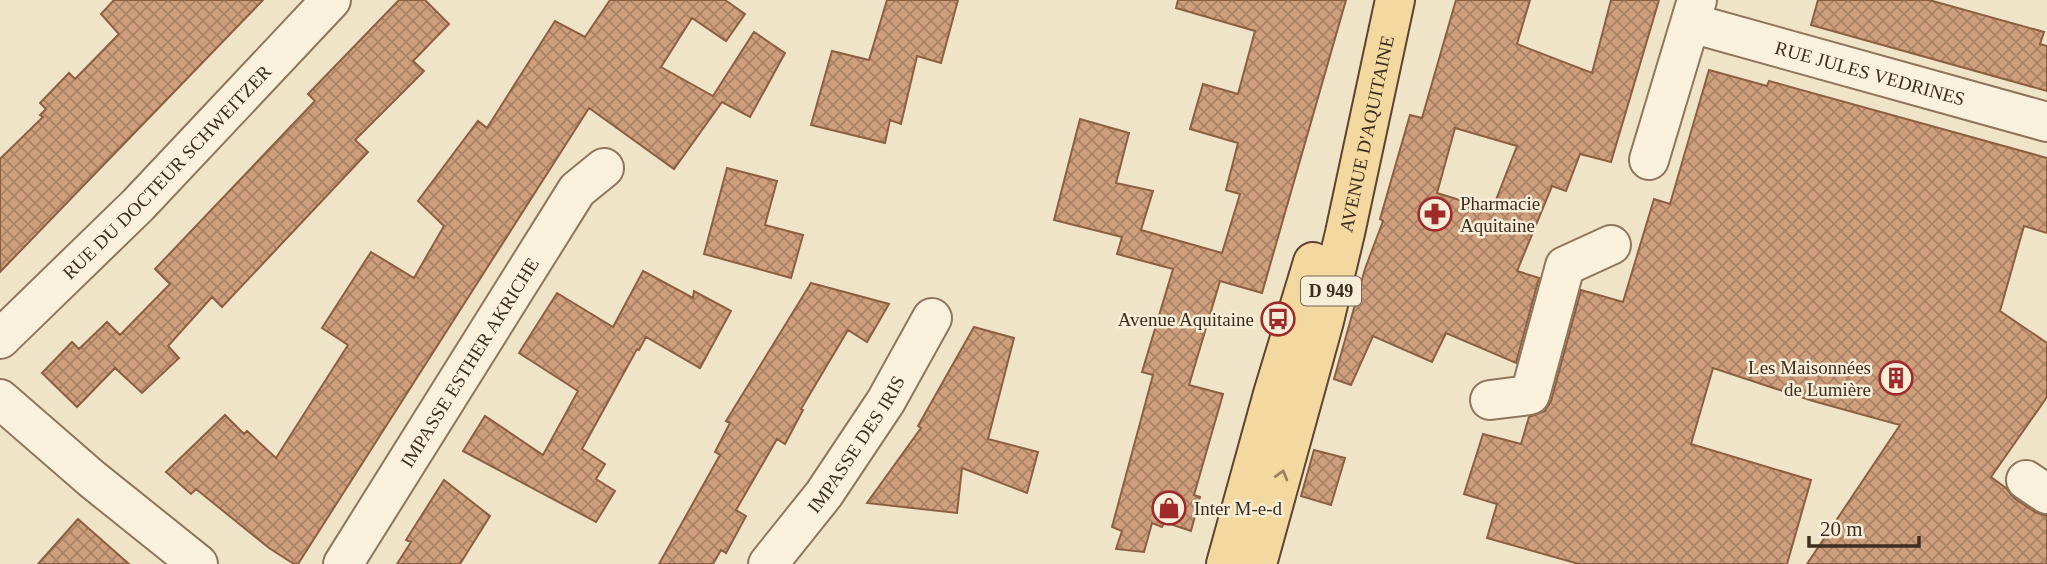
<svg xmlns="http://www.w3.org/2000/svg" width="2047" height="564" viewBox="0 0 2047 564" font-family="Georgia,serif">
<style>
.building{fill:url(#building-cross-hatch);stroke:#8d5f41;stroke-width:2;fill-rule:evenodd}
.lines{fill:none;stroke-linecap:round;stroke-linejoin:round}
.minor-casing{stroke:#8d765c;stroke-width:42}
.major-casing{stroke:#5b4430;stroke-width:42}
.minor{stroke:#faf1dc;stroke-width:38}
.major{stroke:#f3d9a0;stroke-width:38}
.oneway{stroke:#988460}
.labels{text-anchor:middle;stroke-width:5;stroke-linejoin:round;paint-order:stroke}
.shield{fill:#f7eed8;stroke:#756857;stroke-width:2}
.shield-label{font-size:18px;font-weight:bold;fill:#3d2e20}
.street-label{font-size:19px;fill:#3d2e20;stroke:#f7eed8}
.poi-label{font-size:19px;fill:#3d2e20;stroke:#f7eed8;text-anchor:start}
</style>
<defs>
<pattern id="building-cross-hatch" width="8" height="8" patternUnits="userSpaceOnUse" patternTransform="scale(1.75)"><rect width="8" height="8" fill="#cf9f7d"/><path d="M0 0l8 8M0 8l8-8" fill="none" stroke="#a98266"/></pattern>
</defs>
<rect width="100%" height="100%" fill="#f0e4c8"/>
<!-- building -->
<path class="building" d="M 114,0 L 263,0 L 0,272 L 0,159 L 43,117 L 40,115 L 46,109 L 40,103 L 69,73 L 75,79 L 119,34 L 101,14 Z
M 399,0 L 425,0 L 449,24 L 413,61 L 424,71 L 355,140 L 368,152 L 222,307 L 212,297 L 168,346 L 179,358 L 142,393 L 115,368 L 77,407 L 42,373 L 72,342 L 79,349 L 107,322 L 120,335 L 170,284 L 155,269 L 315,101 L 308,94 Z
M 610,0 L 725,0 L 745,14 L 726,41 L 692,18 L 661,67 L 713,96 L 754,32 L 785,53 L 750,117 L 722,102 L 674,169 L 589,108 L 298,564 L 294,564 L 269,548 L 196,489 L 191,494 L 166,472 L 225,415 L 244,434 L 247,431 L 276,458 L 348,345 L 322,328 L 371,252 L 414,278 L 444,226 L 418,201 L 478,121 L 487,128 L 555,21 L 585,37 Z
M 887,0 L 958,0 L 941,63 L 917,56 L 901,124 L 890,120 L 885,143 L 811,125 L 832,51 L 869,60 Z
M 1178,0 L 1346,0 L 1262,293 L 1220,281 L 1189,385 L 1223,394 L 1194,495 L 1200,497 L 1191,531 L 1164,522 L 1162,527 L 1152,523 L 1144,552 L 1116,549 L 1122,531 L 1112,527 L 1153,375 L 1142,372 L 1173,269 L 1117,254 L 1122,237 L 1054,220 L 1080,119 L 1129,133 L 1116,183 L 1153,191 L 1141,230 L 1222,253 L 1240,194 L 1226,190 L 1238,143 L 1190,129 L 1203,84 L 1238,94 L 1255,31 L 1176,8 Z
M 1456,0 L 1530,0 L 1517,44 L 1592,73 L 1611,0 L 1659,0 L 1611,162 L 1580,154 L 1566,191 L 1552,186 L 1517,271 L 1539,278 L 1516,363 L 1446,333 L 1432,362 L 1373,336 L 1351,385 L 1334,379 L 1365,269 L 1383,221 L 1380,219 L 1410,115 L 1422,118 ZM 1455,128 L 1517,146 L 1492,210 L 1437,193 Z
M 1818,0 L 1929,0 L 2044,32 L 2040,44 L 2047,46 L 2047,91 L 1811,25 Z
M 1709,70 L 1767,86 L 1769,81 L 2047,158 L 2047,233 L 2024,226 L 2000,311 L 2047,343 L 2047,397 L 1991,477 L 2006,488 L 2014,498 L 2035,512 L 2047,516 L 2047,564 L 1807,564 L 1900,425 L 1813,401 L 1713,368 L 1691,444 L 1811,480 L 1787,564 L 1579,564 L 1487,538 L 1497,504 L 1464,494 L 1483,434 L 1521,444 L 1529,417 L 1545,411 L 1551,401 L 1581,290 L 1623,302 L 1654,199 L 1670,204 Z
M 727,168 L 777,181 L 765,225 L 803,235 L 791,278 L 704,254 Z
M 643,271 L 693,298 L 694,291 L 731,311 L 700,368 L 646,337 L 639,350 L 637,349 L 582,449 L 605,464 L 596,479 L 615,491 L 596,522 L 463,451 L 485,416 L 543,455 L 578,391 L 519,353 L 557,293 L 613,327 Z
M 811,283 L 889,304 L 867,342 L 848,330 L 801,409 L 803,410 L 785,444 L 777,439 L 736,510 L 746,516 L 726,553 L 721,550 L 713,564 L 659,564 L 720,455 L 715,452 L 730,423 L 726,421 Z
M 974,327 L 1014,338 L 988,439 L 1038,452 L 1027,493 L 962,468 L 957,513 L 867,503 L 921,428 L 918,426 Z
M 1314,450 L 1345,458 L 1331,505 L 1301,496 Z
M 444,480 L 490,516 L 460,564 L 397,564 L 411,542 L 406,540 Z
M 78,519 L 129,564 L 38,564 Z"/>
<g class="lines">
<defs>
<g id="minor">
<path id="s1" d="M 1691,23 L 2047,122"/>
<path d="M 1649,160 L 1697,0"/>
<path id="s2" d="M 0,339 L 138,205 L 331,0"/>
<path d="M 0,399 L 92,479 L 198,564"/>
<path d="M 1490,400 L 1530,395 L 1565,266 L 1611,245"/>
<path d="M 2026,480 L 2047,494"/>
<path id="s3" d="M 343,564 L 577,190 L 604,168"/>
<path id="s4" d="M 768,564 L 824,494 L 886,401 L 932,318"/>
</g>
<g id="major">
<path d="M 1226,564 L 1273,394 L 1313,262"/>
<path id="s5" d="M 1257,564 L 1324,321 L 1345,233 L 1395,0"/>
</g>
</defs>
<!-- minor casing -->
<use href="#minor" class="minor-casing"/>
<!-- major casing -->
<use href="#major" class="major-casing"/>
<!-- minor -->
<use href="#minor" class="minor"/>
<!-- major -->
<use href="#major" class="major"/>
</g>
<!-- one-way arrows -->
<defs><path id="oneway-chevron" d="M-2-3.5L2.5 0L-2 3.5" fill="none" stroke-width="1.6" stroke-linecap="round" stroke-linejoin="round" transform="scale(1.75)"/></defs>
<use class="oneway" href="#oneway-chevron" transform="translate(1282 475) rotate(-74)"/>
<!-- icons -->
<defs>
<symbol id="pharmacy-ring" viewBox="-11 -11 22 22"><circle r="9.5" fill="#f7eed8" stroke="#9e2a2b" stroke-width="1.5"/><path d="M-2-6h4v4h4v4h-4v4h-4v-4h-4v-4h4Z" fill="#9e2a2b"/></symbol>
<symbol id="bus-ring" viewBox="-11 -11 22 22"><circle r="9.5" fill="#f7eed8" stroke="#9e2a2b" stroke-width="1.5"/><path d="M-5-6H5V4H4V6H2V4H-2V6H-4V4H-5ZM-3.5-4V0h7V-4ZM-3.5 1.2v1.5H-2V1.2ZM2 1.2v1.5H3.5V1.2Z" fill="#9e2a2b"/></symbol>
<symbol id="building-ring" viewBox="-11 -11 22 22"><circle r="9.5" fill="#f7eed8" stroke="#9e2a2b" stroke-width="1.5"/><path d="M-4-6H4V6H1V3H-1V6H-4ZM-2.5-4.3h1.7v1.8h-1.7ZM.8-4.3h1.7v1.8H.8ZM-2.5-1h1.7V.8h-1.7ZM.8-1h1.7V.8H.8Z" fill="#9e2a2b"/></symbol>
<symbol id="shop-ring" viewBox="-11 -11 22 22"><circle r="9.5" fill="#f7eed8" stroke="#9e2a2b" stroke-width="1.5"/><path d="M-5-2.5h2.3a2.7 3.5 0 0 1 5.4 0H5L5.5 6h-11ZM-1.5-2.5h3a1.5 2.3 0 0 0-3 0Z" fill="#9e2a2b"/></symbol>
</defs>
<g fill-rule="evenodd">
<use href="#pharmacy-ring" x="1416" y="195" width="38" height="38"/>
<use href="#bus-ring" x="1259" y="300" width="38" height="38"/>
<use href="#building-ring" x="1877" y="359" width="38" height="38"/>
<use href="#shop-ring" x="1150" y="489" width="38" height="38"/>
</g>
<g class="labels">
<!-- shield labels -->
<rect class="shield" x="1301" y="276.5" width="60" height="29" rx="5"/>
<g class="shield-label">
<text x="1331" y="297">D 949</text>
</g>
<!-- street labels -->
<g class="street-label">
<text dy="7" stroke="none"><textPath href="#s1" startOffset="186">RUE JULES VEDRINES</textPath></text>
<text dy="7" stroke="none"><textPath href="#s5" startOffset="444">AVENUE D'AQUITAINE</textPath></text>
<text dy="7" stroke="none"><textPath href="#s2" startOffset="236">RUE DU DOCTEUR SCHWEITZER</textPath></text>
<text dy="7" stroke="none"><textPath href="#s3" startOffset="238">IMPASSE ESTHER AKRICHE</textPath></text>
<text dy="7" stroke="none"><textPath href="#s4" startOffset="149">IMPASSE DES IRIS</textPath></text>
</g>
<!-- poi labels -->
<g class="poi-label">
<text x="1460" y="210">Pharmacie<tspan x="1460" dy="22">Aquitaine</tspan></text>
<text x="1254" y="326" text-anchor="end">Avenue Aquitaine</text>
<text x="1871" y="374" text-anchor="end">Les Maisonnées<tspan x="1871" dy="22">de Lumière</tspan></text>
<text x="1194" y="515">Inter M-e-d</text>
</g>
</g>
<!-- scale -->
<path d="M1809 536v10h110v-10" fill="none" stroke="#3d2e20" stroke-width="3.5"/>
<text x="1820" y="536" font-size="21" fill="#3d2e20" stroke="#f7eed8" stroke-width="5" paint-order="stroke">20 m</text>
</svg>
